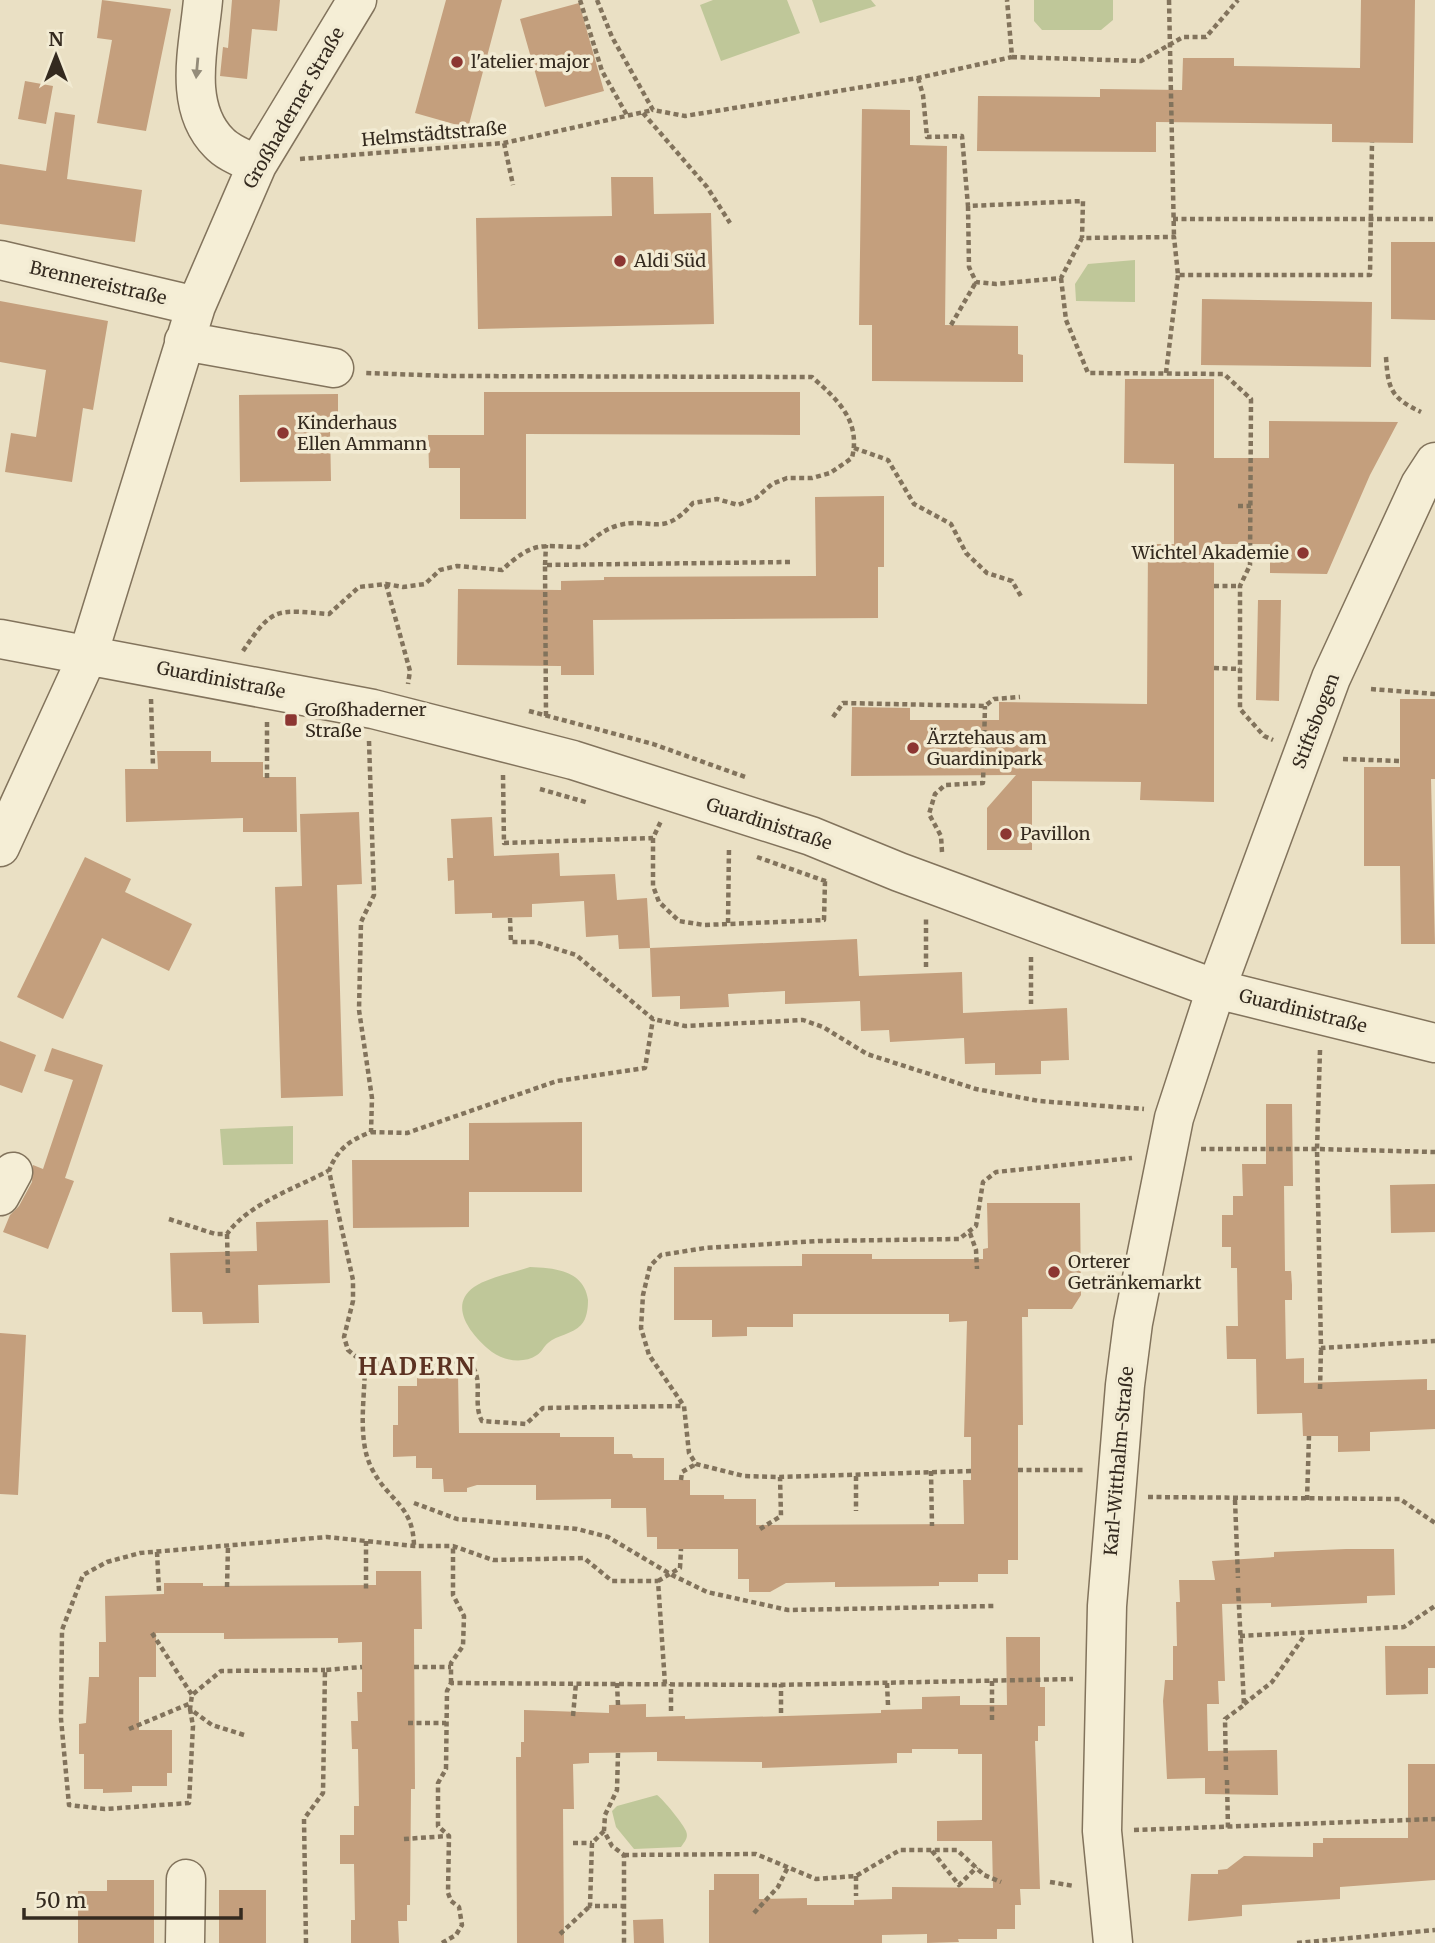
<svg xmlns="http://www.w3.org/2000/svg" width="1435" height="1943" viewBox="0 0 1435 1943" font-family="Merriweather,serif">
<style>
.green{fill:#bfc799}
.building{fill:#c49f7d}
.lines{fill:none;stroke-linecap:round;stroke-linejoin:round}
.minor-casing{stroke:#82735c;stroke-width:41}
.path{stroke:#82735c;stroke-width:4.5;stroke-dasharray:5 3.5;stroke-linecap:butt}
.minor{stroke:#f5eed6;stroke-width:38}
.oneway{fill:#948c7a}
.poi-dot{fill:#8c3632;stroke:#f2ebd3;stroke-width:2.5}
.labels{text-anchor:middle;stroke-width:7;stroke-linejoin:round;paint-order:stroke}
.poi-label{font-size:18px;fill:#342a1f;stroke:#f2ebd3;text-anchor:start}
.street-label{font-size:18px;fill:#342a1f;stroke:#f2ebd3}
.district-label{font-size:24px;font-weight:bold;letter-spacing:2px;fill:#5c3222;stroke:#f2ebd3}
</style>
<rect width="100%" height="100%" fill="#eae0c4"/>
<!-- green -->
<path class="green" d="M 713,0 L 787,0 L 800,33 L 721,61 L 700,5 Z
M 812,0 L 871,0 L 876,6 L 820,23 Z
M 1034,0 L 1113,0 L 1113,20 L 1101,30 L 1042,30 L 1034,21 Z
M 1135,260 L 1135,302 L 1076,301 L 1075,284 L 1088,264 Z
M 293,1126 L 293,1164 L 223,1165 L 220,1129 Z
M 530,1267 C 554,1268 584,1270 588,1300 C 588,1308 587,1319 581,1325 C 573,1334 557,1335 548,1343 C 544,1346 542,1352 537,1355 C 524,1364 504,1361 492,1352 C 474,1338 446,1307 474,1287 C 489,1277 513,1273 530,1267 Z
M 657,1795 C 663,1799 684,1825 686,1831 C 689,1838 684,1842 681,1847 L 634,1849 L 616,1827 L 612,1811 L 617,1806 Z"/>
<!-- building -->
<path class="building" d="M 102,0 L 171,9 L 146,131 L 97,123 L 112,40 L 97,38 Z
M 232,0 L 280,0 L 277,31 L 252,29 L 247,79 L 220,76 L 223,47 L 228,48 Z
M 446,0 L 502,0 L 468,128 L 415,113 Z
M 1361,0 L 1415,0 L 1413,143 L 1332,142 L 1332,124 L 1156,122 L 1156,152 L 977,151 L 978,96 L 1100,97 L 1100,89 L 1182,90 L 1183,58 L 1234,58 L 1234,66 L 1360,68 Z
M 579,3 L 604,91 L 545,107 L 520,19 Z
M 25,81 L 53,86 L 46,124 L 18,119 Z
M 862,109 L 910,110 L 910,145 L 947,146 L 945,325 L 1018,326 L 1018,354 L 1023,355 L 1023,382 L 872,381 L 872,325 L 859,325 Z
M 55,112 L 75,115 L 67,179 L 142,190 L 135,242 L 0,224 L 0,164 L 46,171 Z
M 611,177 L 653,177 L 654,214 L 711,213 L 714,324 L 478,329 L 476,218 L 612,216 Z
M 1391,242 L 1435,242 L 1435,320 L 1391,319 Z
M 1202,299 L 1372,302 L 1371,367 L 1201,365 Z
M 0,301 L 108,321 L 93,410 L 83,408 L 72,482 L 5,472 L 11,433 L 36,437 L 46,370 L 0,362 Z
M 1125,379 L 1214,379 L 1214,458 L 1269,458 L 1269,421 L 1398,422 L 1370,475 L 1327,574 L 1270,573 L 1270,544 L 1214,544 L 1214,802 L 1140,800 L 1141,782 L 1032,781 L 1032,850 L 987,850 L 987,808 L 1016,775 L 851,776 L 852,707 L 910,708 L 910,720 L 999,720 L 999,702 L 1147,704 L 1148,544 L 1174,544 L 1174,464 L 1124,463 Z
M 484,392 L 800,392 L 800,435 L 526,434 L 526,519 L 460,519 L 460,468 L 429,468 L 428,435 L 484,435 Z
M 338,394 L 338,429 L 330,429 L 331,481 L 240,482 L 239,395 Z
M 884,496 L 884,567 L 878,567 L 878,618 L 593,620 L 594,675 L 561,675 L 561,666 L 457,665 L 458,589 L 561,590 L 561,581 L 604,580 L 604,577 L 816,576 L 815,497 Z
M 1258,600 L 1281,600 L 1279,701 L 1256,700 Z
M 1400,699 L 1435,699 L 1435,779 L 1431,779 L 1435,944 L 1401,944 L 1400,866 L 1364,866 L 1364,767 L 1400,767 Z
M 157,751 L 211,751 L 211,762 L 263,762 L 263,777 L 296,777 L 297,832 L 243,832 L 243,818 L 126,822 L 125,769 L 158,769 Z
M 359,812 L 362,884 L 337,885 L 343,1096 L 281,1098 L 275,887 L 302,886 L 300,814 Z
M 492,817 L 494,856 L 559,853 L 560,876 L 615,874 L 617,900 L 647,898 L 650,948 L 857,939 L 859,976 L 962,972 L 963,1013 L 1067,1008 L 1069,1060 L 1041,1061 L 1041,1074 L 995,1075 L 995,1063 L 965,1064 L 964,1038 L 890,1042 L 889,1030 L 861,1031 L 860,1001 L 785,1004 L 785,991 L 728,994 L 729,1007 L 680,1009 L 680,996 L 652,997 L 650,948 L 619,949 L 618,935 L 586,937 L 584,901 L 532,904 L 532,917 L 492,918 L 492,913 L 455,914 L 454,880 L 448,881 L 447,858 L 453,858 L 451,819 Z
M 85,857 L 131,879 L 125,892 L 192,924 L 169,971 L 102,938 L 63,1019 L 17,997 Z
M 0,1041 L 36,1055 L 22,1093 L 0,1085 Z
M 52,1048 L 103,1065 L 65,1178 L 74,1181 L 48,1249 L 3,1232 L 10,1215 L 19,1206 L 32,1182 L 33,1165 L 43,1169 L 73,1080 L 44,1071 Z
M 1266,1104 L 1292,1104 L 1293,1186 L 1284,1186 L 1285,1271 L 1291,1271 L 1292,1285 L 1292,1300 L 1285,1300 L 1286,1359 L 1304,1358 L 1304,1383 L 1427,1379 L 1427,1390 L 1435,1390 L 1435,1429 L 1370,1432 L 1370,1451 L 1338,1452 L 1338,1436 L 1303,1436 L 1302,1413 L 1257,1414 L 1256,1359 L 1227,1359 L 1226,1326 L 1238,1326 L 1237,1268 L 1231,1268 L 1231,1247 L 1222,1247 L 1222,1215 L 1233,1215 L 1233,1196 L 1243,1196 L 1242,1164 L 1266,1164 Z
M 582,1122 L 582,1192 L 469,1192 L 469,1227 L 353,1228 L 352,1160 L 469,1160 L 469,1123 Z
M 1435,1184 L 1435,1232 L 1391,1233 L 1390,1185 Z
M 987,1203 L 1080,1203 L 1081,1295 L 1072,1309 L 1028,1309 L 1028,1317 L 1022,1317 L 1023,1425 L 1018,1425 L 1018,1560 L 1008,1560 L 1008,1574 L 978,1574 L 978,1582 L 939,1582 L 939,1586 L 835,1587 L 835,1582 L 786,1583 L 770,1592 L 749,1592 L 749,1579 L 738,1579 L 738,1549 L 657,1549 L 657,1537 L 647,1537 L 646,1508 L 611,1508 L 611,1499 L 536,1500 L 536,1485 L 477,1485 L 467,1488 L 467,1492 L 444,1492 L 443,1479 L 432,1479 L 432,1468 L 416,1468 L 416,1456 L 393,1457 L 393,1425 L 398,1425 L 398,1386 L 417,1386 L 417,1373 L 458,1373 L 459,1433 L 560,1433 L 560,1437 L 614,1437 L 614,1454 L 632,1454 L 633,1458 L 664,1458 L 664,1480 L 690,1480 L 690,1495 L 724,1495 L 724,1499 L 756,1499 L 756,1525 L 964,1524 L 963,1480 L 971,1480 L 971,1437 L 964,1437 L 967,1321 L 949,1322 L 949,1314 L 793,1314 L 793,1327 L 747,1327 L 747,1336 L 712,1337 L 712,1320 L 674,1320 L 674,1267 L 802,1266 L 802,1254 L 872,1254 L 872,1259 L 983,1259 L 983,1249 L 988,1248 Z
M 328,1220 L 330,1283 L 258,1285 L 259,1323 L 203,1324 L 202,1312 L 172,1312 L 170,1253 L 257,1251 L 256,1222 Z
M 0,1333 L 26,1335 L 18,1495 L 0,1494 Z
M 1346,1549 L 1394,1549 L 1395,1595 L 1367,1596 L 1367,1603 L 1271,1607 L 1271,1603 L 1222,1604 L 1225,1681 L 1218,1681 L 1219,1704 L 1207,1704 L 1208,1751 L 1277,1750 L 1278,1795 L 1205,1794 L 1205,1778 L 1167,1779 L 1163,1701 L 1165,1680 L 1173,1680 L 1173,1646 L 1177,1646 L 1176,1602 L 1180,1602 L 1179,1580 L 1215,1580 L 1212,1561 L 1274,1557 L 1274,1552 Z
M 376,1571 L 421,1571 L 422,1629 L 414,1629 L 415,1789 L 411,1789 L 410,1905 L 407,1905 L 407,1921 L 398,1921 L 399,1943 L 351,1943 L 351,1920 L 355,1920 L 354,1864 L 340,1864 L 340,1835 L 354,1835 L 354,1806 L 359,1806 L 358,1749 L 352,1749 L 351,1721 L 358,1721 L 357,1692 L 362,1692 L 362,1642 L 338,1643 L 338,1638 L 224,1639 L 224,1633 L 156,1633 L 156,1677 L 139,1677 L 139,1730 L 172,1730 L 172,1773 L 167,1773 L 167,1786 L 132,1786 L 132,1792 L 103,1793 L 103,1789 L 84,1789 L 84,1754 L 79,1754 L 79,1724 L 86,1723 L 89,1677 L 99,1677 L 99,1642 L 106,1642 L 105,1596 L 164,1594 L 164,1583 L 203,1583 L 203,1586 L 376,1585 Z
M 1006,1637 L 1040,1637 L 1040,1687 L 1045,1687 L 1045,1726 L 1038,1726 L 1038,1741 L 1035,1741 L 1040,1889 L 1020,1889 L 1021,1905 L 1015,1905 L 1015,1929 L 997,1929 L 997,1939 L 958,1939 L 959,1942 L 927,1943 L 927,1934 L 882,1935 L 882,1943 L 709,1943 L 709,1890 L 714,1890 L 714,1874 L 759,1874 L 759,1899 L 807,1898 L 807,1905 L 854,1905 L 854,1900 L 892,1899 L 892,1887 L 993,1888 L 992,1841 L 937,1841 L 937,1821 L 982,1820 L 982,1754 L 958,1754 L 958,1749 L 912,1749 L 912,1753 L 897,1753 L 897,1763 L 762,1768 L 762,1762 L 657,1761 L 657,1752 L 589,1753 L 589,1763 L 573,1764 L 574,1809 L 563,1809 L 564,1943 L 517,1943 L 516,1757 L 521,1757 L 521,1742 L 524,1742 L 524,1710 L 609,1713 L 609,1705 L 646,1704 L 646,1717 L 685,1716 L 685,1719 L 881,1713 L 881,1710 L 922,1709 L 922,1697 L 960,1696 L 960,1705 L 1007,1705 Z
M 1385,1646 L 1435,1646 L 1435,1668 L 1428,1668 L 1428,1694 L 1386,1695 Z
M 1408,1764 L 1435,1764 L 1435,1880 L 1340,1887 L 1340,1899 L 1242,1905 L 1242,1916 L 1188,1921 L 1191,1874 L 1218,1874 L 1218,1870 L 1227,1869 L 1244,1856 L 1313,1857 L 1313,1843 L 1323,1843 L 1323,1838 L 1408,1838 Z
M 107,1880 L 154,1880 L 154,1943 L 78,1943 L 78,1891 L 107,1891 Z
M 219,1890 L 266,1890 L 266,1943 L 219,1943 Z
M 663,1919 L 664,1943 L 634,1943 L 633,1920 Z"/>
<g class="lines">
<defs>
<path id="minor" d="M 203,0 C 199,46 182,106 219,143 C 228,153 245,159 257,165
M 0,260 L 196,306
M 184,341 L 334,368
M 0,639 L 373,709 L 573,760 L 811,836 L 899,872 L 1216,989 L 1435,1043
M 0,847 L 88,655 L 196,306 L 257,165 L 357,0
M 0,1196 L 13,1172
M 185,1943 L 186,1879
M 1113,1943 L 1102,1831 L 1107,1606 L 1125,1385 L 1133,1323 L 1174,1118 L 1216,989 L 1331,678 L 1420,485 L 1435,462"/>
</defs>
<!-- minor casing -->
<use href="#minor" class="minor-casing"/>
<!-- path -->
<path class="path" d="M 580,0 L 602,71 L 628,117
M 597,0 L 612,37 L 653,110 L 685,116 L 918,78 L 1012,57 L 1007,0
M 1169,0 L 1174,237
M 1012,57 L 1141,61 L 1183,37 L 1206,37 L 1238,0
M 918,78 L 923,95 L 927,137 L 962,136 L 968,206 L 1083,201 L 1082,238
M 643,113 L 707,187 L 730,223
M 504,143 L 513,185
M 300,159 L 504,143 L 653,110
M 968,206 L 969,267 L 976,282 L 996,284 L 1061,278 L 1082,238 L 1174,237 L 1178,275 L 1370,275 L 1372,142
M 1173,219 L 1435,219
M 1061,278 L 1066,320 L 1088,373 L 1224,374 L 1251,399 L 1250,565 L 1240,586 L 1240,709 L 1264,736 L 1273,740
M 951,325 L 976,282
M 1386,357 C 1388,389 1391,398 1421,412
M 1166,373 L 1178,275
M 854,448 L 888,460 L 914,504 L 951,524 L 966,553 L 987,573 L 1012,581 L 1022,598
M 1238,506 L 1251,506
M 545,565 L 546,545
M 386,584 L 410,671 L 408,684
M 1214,586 L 1240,586
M 243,651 C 273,606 276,610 329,614 L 359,587 L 386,584 L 403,587 L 425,584 L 440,570 L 457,566 L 502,570 C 536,539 540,547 583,547 C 593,539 603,530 616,526 C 652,515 661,540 693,503 L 717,499 L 738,505 L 756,498 L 772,484 L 787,478 L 812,478 L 830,473 L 852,458 C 861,421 838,400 812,377 L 449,376 L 366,373
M 1214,668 L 1240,669
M 1371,689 L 1435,694
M 151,699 L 153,766
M 529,711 L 653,744 L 748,778
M 546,716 L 545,565 L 791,562
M 833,717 L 843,703 L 985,706 L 994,699 L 1020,697
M 267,722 L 267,779
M 369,741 L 374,895 L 361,922 L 359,1010 L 372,1098 L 371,1132 C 350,1140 337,1149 329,1171 L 353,1280 L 353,1301 L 344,1337 L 348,1350 L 365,1364 C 365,1396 357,1438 371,1467 C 388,1502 413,1503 414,1546
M 1343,759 L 1400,761
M 503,775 L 504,843 L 653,838 L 661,821
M 540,789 L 589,803
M 653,838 L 653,886 L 659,902 L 679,921 L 704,925 L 824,920 L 825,881
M 942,852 L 941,836 L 929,814 L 935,794 L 945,785 L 983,783 L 985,706
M 757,857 L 828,882
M 510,918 L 511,942 L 535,942 L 576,955 L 653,1019 L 685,1026 L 803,1020 L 823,1027 L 867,1054 L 976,1089 L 1039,1101 L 1144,1109
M 728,923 L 729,847
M 1031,957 L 1031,1004
M 926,967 L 926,919
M 1320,1050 L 1317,1149 L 1435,1152
M 371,1132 L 407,1133 L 557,1081 L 645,1068 L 653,1019
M 1201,1149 L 1317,1149 L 1321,1348 L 1435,1341
M 169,1219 L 215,1234 L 227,1234 C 248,1204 296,1188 328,1171
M 970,1233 L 976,1250 L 977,1269
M 227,1234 L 228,1274
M 365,1364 L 466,1361 C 487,1374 471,1402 482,1421 L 526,1424 L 543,1408 L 683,1406
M 1320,1389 L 1321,1348
M 1018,1470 L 1086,1470
M 931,1471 L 932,1526
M 971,1471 L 780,1477 L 744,1476 L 696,1464 L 689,1453 L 684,1406 L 649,1355 L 641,1328 L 643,1295 L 650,1266 L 661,1255 L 705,1248 L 818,1241 L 959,1239 L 976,1226 L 983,1182 L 996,1172 L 1132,1158
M 856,1476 L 856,1511
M 681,1480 L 682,1472 L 696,1464
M 1148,1497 L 1400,1499 L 1435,1523
M 1235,1500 L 1238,1578
M 1307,1500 L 1309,1436
M 414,1503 L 457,1519 L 577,1529 L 608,1537 L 672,1575 L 707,1592 L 788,1610 L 994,1606
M 760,1529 L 781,1516 L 780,1477
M 366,1541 L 366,1591
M 157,1552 L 159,1591
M 658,1581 L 680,1568 L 681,1549
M 227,1587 L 228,1546
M 152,1633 L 192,1695
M 1240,1636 L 1404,1627 L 1435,1606
M 414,1667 L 451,1667
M 992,1681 L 992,1720
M 451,1683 L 451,1663 L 463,1646 L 464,1616 L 453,1595 L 453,1546
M 617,1683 L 618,1705
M 887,1683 L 888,1705
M 1244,1704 L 1272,1682 L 1305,1635
M 190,1709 L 193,1726 L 189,1803 L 105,1809 L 69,1805 L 61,1719 L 62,1630 L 83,1575 L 107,1562 L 140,1553 L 327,1537 L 414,1546 L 453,1546 L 493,1560 L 584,1558 L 612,1581 L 658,1581 L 665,1684
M 671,1711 L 671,1684
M 781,1713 L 781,1684
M 573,1716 L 576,1683
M 408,1723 L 446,1723
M 129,1729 L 191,1703
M 244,1735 L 212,1725 L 190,1709 L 192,1695 L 221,1671 L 325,1670
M 618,1753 L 617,1790 L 605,1815 L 604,1831 L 612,1846 L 624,1855 L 624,1943
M 1226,1770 L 1225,1719 L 1244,1705 L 1238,1587
M 1227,1780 L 1228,1829
M 1134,1830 L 1435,1819
M 604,1831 L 592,1843 L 590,1906 L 624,1906
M 404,1839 L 448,1836
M 573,1843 L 592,1843
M 932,1851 L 959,1885 L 977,1867
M 624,1855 L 756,1854 L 816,1879 L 856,1876 L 900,1850 L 957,1850 L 984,1875 L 1001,1882
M 856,1876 L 856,1896
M 1050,1882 L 1074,1886
M 754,1913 L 778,1887 L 788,1867
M 560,1934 L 590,1906
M 306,1943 L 304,1819 L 323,1793 L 325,1670 L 362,1667
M 442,1943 L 456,1935 L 462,1925 L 459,1907 L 451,1901 L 448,1893 L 449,1836 L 438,1826 L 438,1783 L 446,1769 L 447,1691 L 451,1683 L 773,1685 L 1073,1679
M 1297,1943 L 1435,1930"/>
<!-- minor -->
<use href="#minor" class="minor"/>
</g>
<!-- one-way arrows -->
<defs><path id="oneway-solid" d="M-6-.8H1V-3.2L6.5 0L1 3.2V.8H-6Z" transform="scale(1.75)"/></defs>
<use class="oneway" href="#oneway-solid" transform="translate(197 68) rotate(95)"/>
<!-- markers -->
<g class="poi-dot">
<circle cx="457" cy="62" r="7"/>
<circle cx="620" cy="261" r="7"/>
<circle cx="283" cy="433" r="7"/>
<circle cx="1303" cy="553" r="7"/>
<rect x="284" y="713" width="14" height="14" rx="3.5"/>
<circle cx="913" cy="748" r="7"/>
<circle cx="1006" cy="834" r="7"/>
<circle cx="1054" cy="1272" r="7"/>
</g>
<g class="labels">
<!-- poi labels -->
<g class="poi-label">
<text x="471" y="68">l'atelier major</text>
<text x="634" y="267">Aldi Süd</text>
<text x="297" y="429">Kinderhaus<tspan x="297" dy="21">Ellen Ammann</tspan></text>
<text x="1289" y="559" text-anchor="end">Wichtel Akademie</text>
<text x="305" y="716">Großhaderner<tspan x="305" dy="21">Straße</tspan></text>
<text x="927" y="744">Ärztehaus am<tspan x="927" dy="21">Guardinipark</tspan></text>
<text x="1020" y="840">Pavillon</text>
<text x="1068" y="1268">Orterer<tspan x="1068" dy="21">Getränkemarkt</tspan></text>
</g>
<!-- street labels -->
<g class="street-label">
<text transform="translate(294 108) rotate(-60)" y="6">Großhaderner Straße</text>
<text transform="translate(434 134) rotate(-5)" y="6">Helmstädtstraße</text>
<text transform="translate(98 283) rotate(13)" y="6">Brennereistraße</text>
<text transform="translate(221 680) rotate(11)" y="6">Guardinistraße</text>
<text transform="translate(1316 721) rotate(-69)" y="6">Stiftsbogen</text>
<text transform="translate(769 824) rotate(18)" y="6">Guardinistraße</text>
<text transform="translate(1303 1011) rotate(14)" y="6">Guardinistraße</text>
<text transform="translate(1119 1461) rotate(-85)" y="6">Karl-Witthalm-Straße</text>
</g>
<!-- district labels -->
<g class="district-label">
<text x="417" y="1375">HADERN</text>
</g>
</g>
<!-- north arrow -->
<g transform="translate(56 56)" stroke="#f2ebd3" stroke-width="5" paint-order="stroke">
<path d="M0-5L12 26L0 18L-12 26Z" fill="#342a1f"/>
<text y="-10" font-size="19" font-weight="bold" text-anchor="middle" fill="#342a1f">N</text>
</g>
<!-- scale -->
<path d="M24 1908v10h217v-10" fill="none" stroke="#342a1f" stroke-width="3.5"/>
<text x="35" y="1908" font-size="21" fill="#342a1f" stroke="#f2ebd3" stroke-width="5" paint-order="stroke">50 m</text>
</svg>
